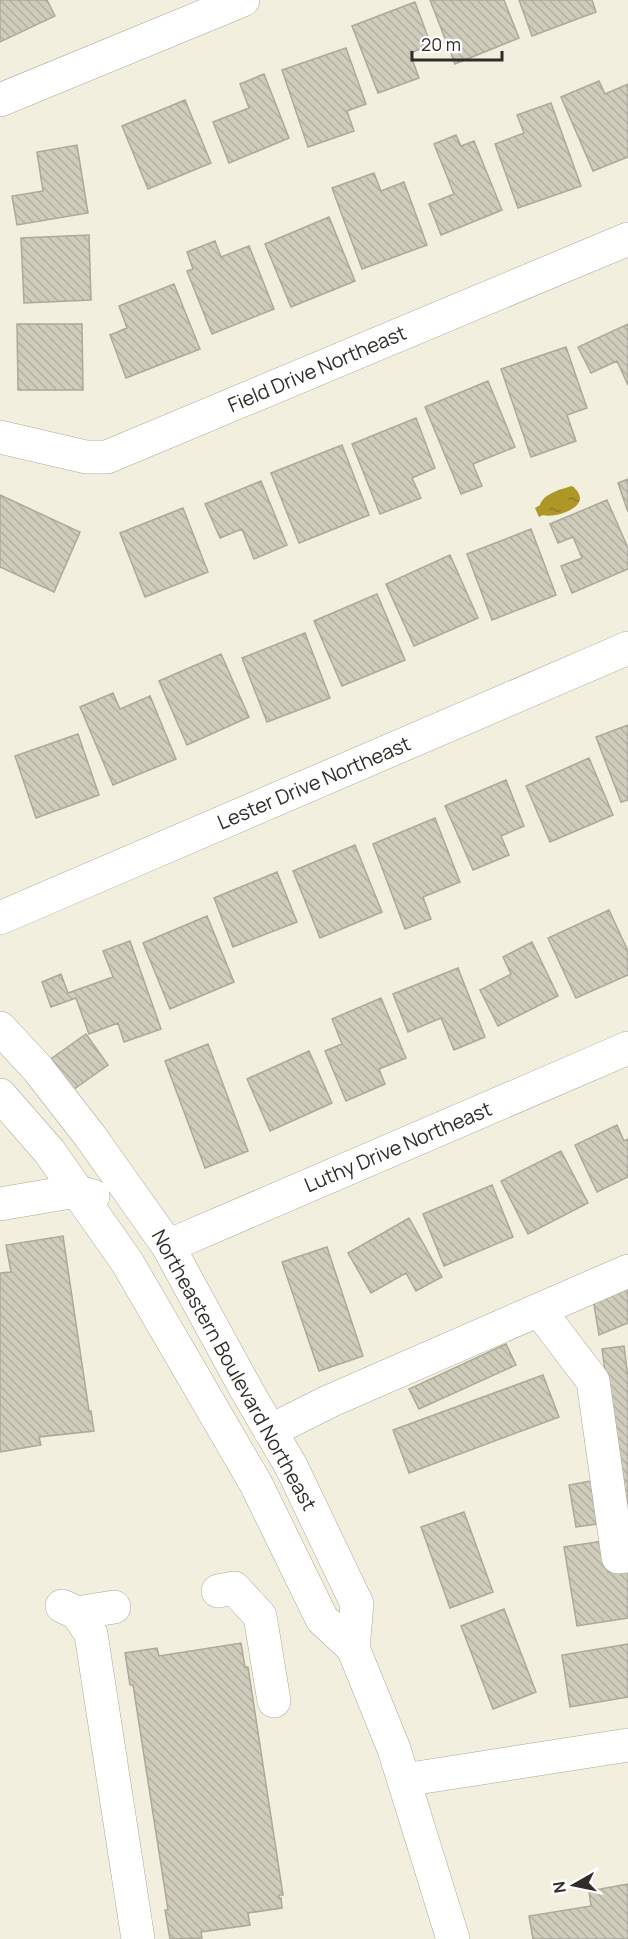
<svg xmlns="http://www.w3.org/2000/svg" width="628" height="1939" viewBox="0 0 628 1939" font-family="Manrope,sans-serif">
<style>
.water{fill:url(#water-ripples)}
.building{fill:url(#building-back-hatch);stroke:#aca999;stroke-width:1.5}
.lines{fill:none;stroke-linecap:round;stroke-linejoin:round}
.minor-casing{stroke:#aca999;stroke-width:34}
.minor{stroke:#fff;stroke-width:33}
.labels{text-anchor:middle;stroke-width:4.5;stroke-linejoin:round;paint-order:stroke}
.street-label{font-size:20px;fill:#302e28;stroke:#fff}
</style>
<defs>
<pattern id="water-ripples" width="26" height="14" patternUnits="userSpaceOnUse" patternTransform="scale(1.5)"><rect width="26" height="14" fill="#ae9726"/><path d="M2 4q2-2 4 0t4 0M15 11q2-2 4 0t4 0" fill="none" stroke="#8e7c21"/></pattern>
<pattern id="building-back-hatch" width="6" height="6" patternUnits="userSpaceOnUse" patternTransform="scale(1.5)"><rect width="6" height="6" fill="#cfccbc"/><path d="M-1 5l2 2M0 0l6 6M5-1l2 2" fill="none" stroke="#b2b0a2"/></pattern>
</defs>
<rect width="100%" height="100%" fill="#f3efdf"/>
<!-- water -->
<path class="water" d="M 572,486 C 597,505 556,519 543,515 L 539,517 L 535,508 L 540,505 C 543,494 561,489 572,486 Z"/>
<!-- building -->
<path class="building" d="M 0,0 L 47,0 L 55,16 L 0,42 Z
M 430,0 L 504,0 L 519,38 L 455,64 Z
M 519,0 L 592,0 L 596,12 L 532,36 Z
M 415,2 L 431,45 L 410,53 L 419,78 L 378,93 L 352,26 Z
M 346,48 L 366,104 L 347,111 L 354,131 L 308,147 L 282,70 Z
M 264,74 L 289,138 L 229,163 L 213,122 L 249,108 L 240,84 Z
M 599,81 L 605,94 L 628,84 L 628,157 L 593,171 L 561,97 Z
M 185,100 L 211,163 L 148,189 L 122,126 Z
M 551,103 L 581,186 L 518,208 L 495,144 L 524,133 L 517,115 Z
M 456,135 L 461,146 L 474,141 L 502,210 L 441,235 L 429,204 L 454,194 L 434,144 Z
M 77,145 L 88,213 L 17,225 L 12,196 L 43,191 L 37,152 Z
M 374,173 L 381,191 L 404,182 L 427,245 L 362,269 L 332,188 Z
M 329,217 L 355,281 L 291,307 L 265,244 Z
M 89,235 L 91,300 L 24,303 L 21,238 Z
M 215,241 L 221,257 L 249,246 L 274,309 L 212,334 L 187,271 L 193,269 L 187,252 Z
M 174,284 L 200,349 L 126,378 L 110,335 L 127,328 L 119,306 Z
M 17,324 L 82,324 L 83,390 L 18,390 Z
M 628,324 L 628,385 L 617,361 L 591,373 L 578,347 Z
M 566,347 L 587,408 L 567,415 L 576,441 L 531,457 L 501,369 Z
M 488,381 L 515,447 L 473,464 L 482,486 L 461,494 L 425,407 Z
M 416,418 L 435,468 L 412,478 L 421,498 L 380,514 L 352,444 Z
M 342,445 L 369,515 L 299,543 L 271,473 Z
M 628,479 L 628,512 L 618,483 Z
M 261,481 L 287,545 L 254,559 L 242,529 L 220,538 L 205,504 Z
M 0,495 L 80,532 L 54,592 L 0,567 Z
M 607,500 L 628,548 L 628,569 L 572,593 L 561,566 L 582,558 L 573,537 L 558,543 L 550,524 Z
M 183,508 L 208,572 L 145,597 L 120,533 Z
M 531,529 L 556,595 L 492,620 L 467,554 Z
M 450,555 L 478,618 L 414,646 L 386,584 Z
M 377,594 L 405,660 L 342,686 L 314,621 Z
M 305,633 L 330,698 L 267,722 L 242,658 Z
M 221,654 L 249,717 L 187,745 L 159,681 Z
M 113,693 L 120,709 L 150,696 L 176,759 L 113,785 L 80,707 Z
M 628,725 L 628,800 L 621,802 L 596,737 Z
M 78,734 L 99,795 L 36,818 L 15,756 Z
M 589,758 L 613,815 L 550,842 L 526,786 Z
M 506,780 L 524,826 L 501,836 L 509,855 L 473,870 L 445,806 Z
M 435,818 L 460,882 L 423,897 L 431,919 L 405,929 L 373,844 Z
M 355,845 L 382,912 L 320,938 L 293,871 Z
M 277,872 L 297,922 L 233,947 L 214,898 Z
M 609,910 L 628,951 L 628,975 L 576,998 L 548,938 Z
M 207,916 L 234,982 L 170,1009 L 143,943 Z
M 130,941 L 161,1029 L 124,1042 L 118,1023 L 89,1034 L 76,998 L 51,1007 L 42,982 L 61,974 L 68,993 L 113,977 L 103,951 Z
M 532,942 L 558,996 L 498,1026 L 480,990 L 511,974 L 503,957 Z
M 458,968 L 485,1037 L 454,1050 L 441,1018 L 408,1032 L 393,994 Z
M 381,998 L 406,1058 L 379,1069 L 385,1084 L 346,1101 L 325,1051 L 342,1044 L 332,1019 Z
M 86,1034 L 108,1065 L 70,1092 L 48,1061 Z
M 208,1044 L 248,1151 L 205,1168 L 165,1061 Z
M 309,1051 L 332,1103 L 270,1131 L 247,1079 Z
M 617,1125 L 624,1141 L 628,1139 L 628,1177 L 597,1192 L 575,1145 Z
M 561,1151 L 588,1203 L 528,1234 L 501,1181 Z
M 492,1185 L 513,1237 L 444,1266 L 423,1214 Z
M 409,1218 L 442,1277 L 416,1291 L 406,1273 L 371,1293 L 348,1253 Z
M 63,1236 L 89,1411 L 91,1411 L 94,1431 L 39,1437 L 41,1445 L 0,1452 L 0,1273 L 11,1272 L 6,1245 Z
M 327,1247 L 363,1356 L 319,1371 L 282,1262 Z
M 628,1284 L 628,1323 L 599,1335 L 593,1299 Z
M 506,1344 L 516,1365 L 419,1409 L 409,1389 Z
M 624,1346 L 628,1378 L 628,1537 L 602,1349 Z
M 543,1375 L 559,1417 L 409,1473 L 393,1430 Z
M 591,1481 L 597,1524 L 576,1527 L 569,1485 Z
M 464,1512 L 493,1592 L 450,1608 L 421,1527 Z
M 603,1541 L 608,1572 L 628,1569 L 628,1618 L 577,1626 L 564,1547 Z
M 504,1609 L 536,1692 L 493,1709 L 461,1626 Z
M 241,1643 L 245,1667 L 248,1667 L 283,1895 L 279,1895 L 279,1898 L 281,1898 L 282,1908 L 248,1913 L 250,1925 L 201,1932 L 202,1938 L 170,1939 L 165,1910 L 168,1910 L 133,1685 L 130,1685 L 125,1653 L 157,1648 L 159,1656 Z
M 628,1644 L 628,1697 L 570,1707 L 562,1655 Z
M 628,1884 L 628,1939 L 533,1939 L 529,1916 L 591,1906 L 589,1891 Z"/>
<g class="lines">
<defs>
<path id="minor" d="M 0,100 L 243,0
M 0,437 L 86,457 L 107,457 L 628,239
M 0,918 L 628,648
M 0,1028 L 38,1069 L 90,1136 L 168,1246 L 247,1391 L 291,1466 L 357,1604 L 353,1648
M 0,1095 L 49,1151 L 127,1262 L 256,1484 L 322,1619 L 353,1648 L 394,1749 L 453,1939
M 0,1204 L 76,1191 L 93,1196
M 168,1246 L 628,1048
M 539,1310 L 593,1381 L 618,1557 L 628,1556
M 270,1431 L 330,1401 L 628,1271
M 218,1591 L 234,1588 L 260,1616 L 274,1701
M 62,1606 L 77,1613 L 91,1634 L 138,1939
M 77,1613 L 114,1607
M 404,1780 L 628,1745"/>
</defs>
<!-- minor casing -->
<use href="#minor" class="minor-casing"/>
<!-- minor -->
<use href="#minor" class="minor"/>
</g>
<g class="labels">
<!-- street labels -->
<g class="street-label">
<text transform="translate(317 369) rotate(-23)" y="7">Field Drive Northeast</text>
<text transform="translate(314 783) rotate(-23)" y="7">Lester Drive Northeast</text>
<text transform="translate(398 1147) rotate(-23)" y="7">Luthy Drive Northeast</text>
<text transform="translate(234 1370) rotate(61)" y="7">Northeastern Boulevard Northeast</text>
</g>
</g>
<!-- north arrow -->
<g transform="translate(574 1885) rotate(261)" stroke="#ffffff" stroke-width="4.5" paint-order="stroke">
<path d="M0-4.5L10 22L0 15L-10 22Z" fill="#302e28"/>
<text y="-9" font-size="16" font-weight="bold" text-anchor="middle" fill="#302e28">N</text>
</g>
<!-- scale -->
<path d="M412 51v9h90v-9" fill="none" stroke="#302e28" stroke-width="3"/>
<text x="421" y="51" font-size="18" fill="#302e28" stroke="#ffffff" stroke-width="4.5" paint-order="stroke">20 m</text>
</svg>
